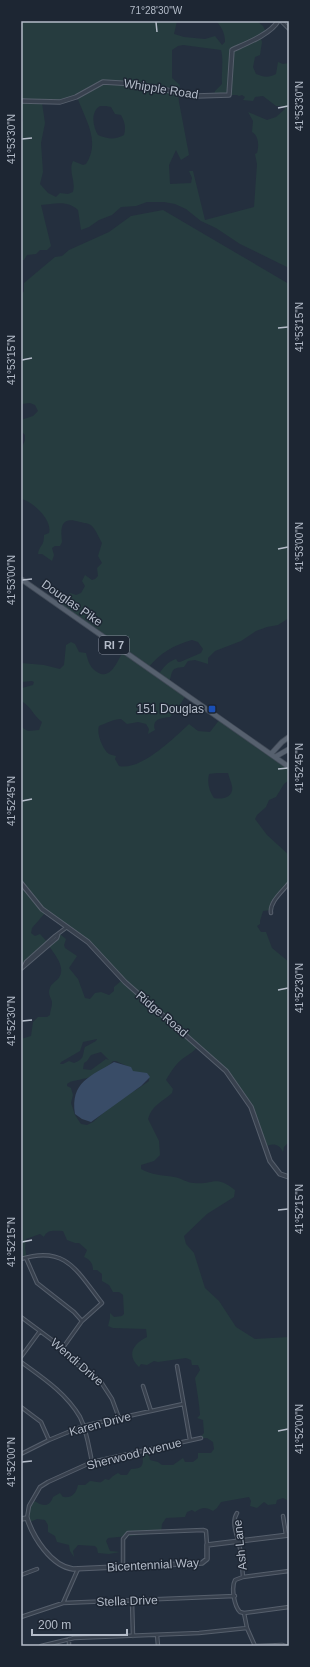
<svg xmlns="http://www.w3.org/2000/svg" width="310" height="1667" viewBox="0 0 310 1667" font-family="Helvetica,sans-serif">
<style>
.green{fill:#263c3f;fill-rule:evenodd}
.water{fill:#394c67}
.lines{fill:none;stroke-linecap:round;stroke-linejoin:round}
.minor-casing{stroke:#565f6c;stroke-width:4.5}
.tertiary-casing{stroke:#565f6c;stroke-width:5.5}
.primary-casing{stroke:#414a57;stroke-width:6}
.minor{stroke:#38414e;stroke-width:2.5}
.tertiary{stroke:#38414e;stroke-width:3.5}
.primary{stroke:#56606e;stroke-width:4.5}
.ticks{fill:none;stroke:#b4bcc9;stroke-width:1.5}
.transit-dot{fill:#1a4fb4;stroke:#1d2633;stroke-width:1.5}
.labels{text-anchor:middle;stroke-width:3;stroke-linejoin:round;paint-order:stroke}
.shield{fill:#1d2633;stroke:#878f9c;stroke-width:1}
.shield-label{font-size:11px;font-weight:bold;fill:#b4bcc9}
.street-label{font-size:12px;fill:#b4bcc9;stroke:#1d2633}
.poi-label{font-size:12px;fill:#b4bcc9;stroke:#1d2633;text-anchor:end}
.neatline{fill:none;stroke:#b4bcc9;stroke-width:1.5}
.ticks-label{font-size:10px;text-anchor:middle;fill:#b4bcc9}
</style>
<rect width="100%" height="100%" fill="#242f3e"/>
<!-- green -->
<path class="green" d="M 21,21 L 177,21 L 174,34 L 184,37 L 205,39 L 215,36 L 222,45 L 225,42 C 225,34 222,27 216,21 L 257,21 L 263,26 L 266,32 L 260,36 L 262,42 L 260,55 L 255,57 L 253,67 L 256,74 C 264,77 268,78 276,74 L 278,62 L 283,64 L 289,63 L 289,268 L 240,244 L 216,228 L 201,221 L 186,209 L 175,204 L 164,202 L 147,202 L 136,206 L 121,207 L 112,215 L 99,220 L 89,227 L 81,230 L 78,210 C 67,200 54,204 41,205 L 51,246 L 47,250 L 40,250 L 36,254 L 27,255 L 24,260 L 21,260 L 21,123 L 23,121 L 21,108 L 22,101 L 21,101 ZM 183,45 L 221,50 C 224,61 221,73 222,84 L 215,91 L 214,97 L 229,97 L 230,95 L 237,95 L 239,96 L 242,95 L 245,97 L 243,100 L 253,101 L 255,97 L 263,96 L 276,106 L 284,106 L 285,109 L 276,117 L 267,120 L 248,112 L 253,121 L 252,132 C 259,136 259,146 257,153 L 255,154 L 257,164 L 254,207 L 205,220 L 193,171 L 189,171 L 192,178 L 191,183 L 170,184 L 169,165 L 176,150 L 181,160 L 189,155 L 179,102 L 178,93 L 180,85 L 172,78 L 172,50 L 178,46 ZM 77,97 C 85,119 101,141 86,164 L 83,165 L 73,161 C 68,172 76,180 73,192 L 68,194 L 60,193 L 56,197 L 48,193 L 40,184 L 43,172 L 41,143 L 45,123 L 42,103 L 67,100 ZM 100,106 L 106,106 L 111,107 L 115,114 L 121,115 C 125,122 126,128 124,135 C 115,140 108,139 98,135 C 93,127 90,112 100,106 Z
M 163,210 L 289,284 L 289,618 L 278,625 L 267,627 L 256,631 L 241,641 L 215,651 L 208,658 L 208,664 L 195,660 L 188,661 L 184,667 C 170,668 173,671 169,683 L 186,695 L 178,708 L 170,717 C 162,718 151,719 155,730 L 148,734 L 149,729 L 146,724 L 138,722 L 127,724 L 121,719 C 113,719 107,723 99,726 C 96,733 103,750 109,754 C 111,755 113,755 116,756 L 115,759 L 119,766 C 141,771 174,738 189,724 L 198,731 L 210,732 L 220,719 L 289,767 L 289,780 L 284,784 L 276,797 L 269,800 L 266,807 L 257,815 L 255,819 L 267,835 L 289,855 L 289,887 L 287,885 L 272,903 L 270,910 L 263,911 L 260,921 L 260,924 L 257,926 L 261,932 L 266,932 L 272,948 L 289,962 L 289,1142 L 284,1147 L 283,1152 C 279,1143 272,1143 264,1147 L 254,1114 L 232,1078 L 198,1046 C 193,1053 187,1055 181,1060 C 175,1065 170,1073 166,1080 L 173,1089 L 172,1093 C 162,1102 152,1105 148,1119 L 159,1141 L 160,1155 L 154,1161 L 141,1165 L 141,1169 C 152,1175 161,1175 174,1177 C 181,1178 187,1183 194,1183 C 214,1185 215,1174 235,1190 L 234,1197 L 207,1214 L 184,1236 L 186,1244 L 194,1253 L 205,1288 L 219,1301 L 236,1327 L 255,1339 L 289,1337 L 289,1501 L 283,1498 L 277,1500 L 276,1504 L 268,1505 L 264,1502 L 257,1508 L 250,1506 L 251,1501 L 249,1497 L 221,1502 L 217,1508 L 213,1511 C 206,1507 202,1507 195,1512 L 192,1510 L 187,1512 L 185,1517 L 166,1518 L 162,1524 L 161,1533 L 108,1538 L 106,1541 L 110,1551 L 120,1552 L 109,1554 L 98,1553 L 97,1548 L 95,1546 L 78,1545 L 73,1551 L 74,1557 L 70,1551 L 69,1545 L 57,1542 L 55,1536 L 48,1532 L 48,1525 L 45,1520 L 37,1519 L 28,1523 L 27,1514 L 34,1501 C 43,1506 49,1508 53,1497 L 60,1493 L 63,1497 C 72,1498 76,1494 78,1485 L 85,1485 L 90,1481 C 97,1481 100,1485 105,1479 L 109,1480 L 113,1476 L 118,1473 L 121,1475 L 127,1475 L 131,1469 C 146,1469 142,1463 143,1452 L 148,1451 L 150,1460 L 158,1462 L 162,1465 L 173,1465 L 183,1458 L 185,1462 L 193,1462 L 198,1458 L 198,1453 L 211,1453 L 214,1449 L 213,1442 L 207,1438 L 199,1438 L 204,1433 L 203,1420 L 197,1418 L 186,1419 L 197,1418 L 200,1415 C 199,1402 197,1391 195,1378 L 200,1370 L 198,1365 L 192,1365 L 191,1360 L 186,1358 L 158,1362 L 154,1361 L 147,1365 L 141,1364 L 139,1367 C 126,1355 133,1344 147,1337 L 146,1329 L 113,1328 L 108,1326 L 110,1318 L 110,1313 L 114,1317 L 122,1316 L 124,1314 L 123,1295 L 119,1292 L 113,1292 L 109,1285 L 102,1281 L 102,1274 L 97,1270 L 93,1270 C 93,1264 90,1259 84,1257 L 87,1250 L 79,1243 L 75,1243 L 67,1240 L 63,1231 C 55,1231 47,1229 44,1237 L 40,1234 L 26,1239 L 25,1248 L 27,1259 L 23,1259 L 23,1249 L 21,1246 L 21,1039 L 31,1036 L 33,1022 L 38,1017 L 47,1017 L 50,1015 C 50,1011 52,1007 52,1003 C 52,998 47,995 50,988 C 51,984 55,982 58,979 C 67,968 55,955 49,946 L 26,965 L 21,960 L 21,727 L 28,731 L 39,730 L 42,722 C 32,714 32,707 21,701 L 22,688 L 33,685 L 34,682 L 32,681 L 21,682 L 21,663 L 44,665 L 60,669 L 64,665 L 66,645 L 71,642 L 75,644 L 79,652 L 86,653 C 88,661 90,668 97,672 C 111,681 117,661 123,652 L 61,607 L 70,593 L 76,595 L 81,593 L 85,586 L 82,581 L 85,575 L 92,580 L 95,579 L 98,576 L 97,568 L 102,563 L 98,556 L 102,543 C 99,538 96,530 92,526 C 89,523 84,523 80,522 C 62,516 60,525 62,542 L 60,546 L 55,546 L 52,548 L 54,555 L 52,561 L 42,554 L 38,554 C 40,544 44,547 44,535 L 49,533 C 53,521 33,501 21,499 L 21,450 L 25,440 L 25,435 L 21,431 L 21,420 L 33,416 L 38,411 L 35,405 L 30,403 L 21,404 L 21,295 L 24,291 L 24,283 L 55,257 L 62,256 L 69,250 L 109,232 L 131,216 ZM 192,640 L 198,642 L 203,649 L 201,653 L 180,662 L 178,662 L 176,659 C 167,662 164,667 158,675 L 148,668 C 160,653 174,645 192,640 ZM 217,773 L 228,773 C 229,777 231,782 232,786 C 234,797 223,800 214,798 C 209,791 207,783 209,774 ZM 45,913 L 79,936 L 98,953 L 122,980 L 114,987 L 114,991 L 109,995 L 101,992 L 95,993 L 90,999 L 85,998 L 78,979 L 69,968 L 77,956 L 65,948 L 64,945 L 66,939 L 60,934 L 49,944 L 40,934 L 35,936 L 31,933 L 32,928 ZM 97,1039 L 96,1041 L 85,1047 C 82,1056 85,1059 74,1063 L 69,1061 L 63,1064 L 60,1064 L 61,1062 L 80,1051 L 83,1042 ZM 101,1052 L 109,1060 L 106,1059 L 91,1070 L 83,1069 L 84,1063 L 87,1061 L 91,1055 ZM 113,1061 L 116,1061 L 127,1066 L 131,1072 L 149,1078 L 149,1081 L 136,1090 L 120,1098 L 93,1122 L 87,1125 L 81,1124 L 75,1115 L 71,1103 L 73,1095 L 71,1088 L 67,1086 L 67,1084 C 72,1080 76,1081 82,1079 C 92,1078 106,1069 113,1061 Z"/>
<!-- water -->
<path class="water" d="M 114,1062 L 131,1067 L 133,1071 L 147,1073 L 150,1077 L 141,1086 L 91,1122 L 82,1119 L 75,1114 C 70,1082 91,1076 114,1062 Z"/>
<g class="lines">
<defs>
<path id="minor" d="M 281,21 L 289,29
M 271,913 C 269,902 283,891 289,883
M 24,966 L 26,962 L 55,936 L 67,927
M 21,969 L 57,938 L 58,935
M 26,1258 L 37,1283 L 74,1312 L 82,1321
M 21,1259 C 66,1245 77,1271 102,1303 L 82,1321 L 62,1349
M 21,1317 L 52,1340 L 78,1365 L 91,1373 L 101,1382 L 112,1399 L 119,1418
M 21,1357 L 40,1331
M 21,1362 C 43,1378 66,1393 80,1417 C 87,1431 89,1448 92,1462
M 177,1366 L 190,1440
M 143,1386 L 151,1411
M 21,1407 L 41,1422 L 49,1440
M 21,1454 L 49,1440 L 83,1426 L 183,1404
M 237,1513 C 231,1522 237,1535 239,1544 C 242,1555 242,1566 243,1577
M 283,1516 L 286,1535
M 27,1518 L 29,1506 L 40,1487 L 48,1482 L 92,1462 L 201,1438
M 123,1567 L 123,1539 L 128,1533 L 203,1530 L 206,1531 L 207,1545
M 21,1575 L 37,1569
M 132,1601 L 133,1636
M 63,1603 L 78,1569
M 244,1613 L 240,1612 C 234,1606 231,1587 235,1580 L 243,1577 L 289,1571
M 244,1613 L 289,1607
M 244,1613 L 247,1628 L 255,1646
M 21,1617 L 63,1603 L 235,1596
M 157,1635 L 158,1646
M 69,1639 L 69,1646
M 21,1645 L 21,1646
M 41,1646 L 74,1638 L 199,1633 L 247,1628
M 255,1646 L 282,1645 L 286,1646"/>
<path id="tertiary" d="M 21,101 L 60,102 L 76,97 L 103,82 L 136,84 L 196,96 L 229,95 L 232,50 C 245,44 271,34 278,21
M 21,883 L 42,909 L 88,942 L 125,982 L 226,1071 L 251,1107 L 270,1161 L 280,1174 L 289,1177
M 21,1519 L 27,1518 C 33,1537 51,1566 73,1569 L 202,1563 L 207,1559 L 207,1545 L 289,1535"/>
<path id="primary" d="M 21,579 L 289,767
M 271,754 L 282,742 L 289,737
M 275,757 L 289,749"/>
</defs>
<!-- minor casing -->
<use href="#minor" class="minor-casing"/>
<!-- tertiary casing -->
<use href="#tertiary" class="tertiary-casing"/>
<!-- primary casing -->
<use href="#primary" class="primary-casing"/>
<!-- minor -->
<use href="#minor" class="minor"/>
<!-- tertiary -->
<use href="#tertiary" class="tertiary"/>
<!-- primary -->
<use href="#primary" class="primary"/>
</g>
<!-- ticks -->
<path class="ticks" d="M 156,22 L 157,32M 278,108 L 288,106M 22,139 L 32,138M 278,328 L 288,327M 22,360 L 32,358M 278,549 L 288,547M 22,580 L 32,579M 278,769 L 288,768M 22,801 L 32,799M 278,990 L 288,988M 22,1021 L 32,1020M 278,1210 L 288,1209M 22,1242 L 32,1240M 278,1431 L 288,1429M 22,1462 L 32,1461"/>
<!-- markers -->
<rect class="transit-dot" x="208" y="705" width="8" height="8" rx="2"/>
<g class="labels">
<!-- shield labels -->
<rect class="shield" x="99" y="636" width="30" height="18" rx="3"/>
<g class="shield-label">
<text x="114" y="649">RI 7</text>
</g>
<!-- street labels -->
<g class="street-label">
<text transform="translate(161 89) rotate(9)" y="4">Whipple Road</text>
<text transform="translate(72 603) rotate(35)" y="4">Douglas Pike</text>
<text transform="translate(162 1014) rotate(40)" y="4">Ridge Road</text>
<text transform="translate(77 1362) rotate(41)" y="4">Wendi Drive</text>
<text transform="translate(100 1424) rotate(-15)" y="4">Karen Drive</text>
<text transform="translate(134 1454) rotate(-14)" y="4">Sherwood Avenue</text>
<text transform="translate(240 1545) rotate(-96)" y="4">Ash Lane</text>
<text transform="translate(153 1565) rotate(-3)" y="4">Bicentennial Way</text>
<text transform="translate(127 1601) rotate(-2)" y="4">Stella Drive</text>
</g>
<!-- poi labels -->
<g class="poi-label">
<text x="204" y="713">151 Douglas</text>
</g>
</g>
<!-- border -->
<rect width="310" height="1667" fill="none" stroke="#1d2633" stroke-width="44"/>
<!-- scale -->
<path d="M32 1629v6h95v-6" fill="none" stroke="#b4bcc9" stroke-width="2"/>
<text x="38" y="1629" font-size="12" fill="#b4bcc9" stroke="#1d2633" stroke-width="3" paint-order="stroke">200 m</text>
<rect x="22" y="22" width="266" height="1623" class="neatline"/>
<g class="ticks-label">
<text x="156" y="14">71°28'30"W</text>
<text transform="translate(299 106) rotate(-90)" y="4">41°53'30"N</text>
<text transform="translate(11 139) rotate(-90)" y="4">41°53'30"N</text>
<text transform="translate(299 327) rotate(-90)" y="4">41°53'15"N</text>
<text transform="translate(11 360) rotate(-90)" y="4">41°53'15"N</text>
<text transform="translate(299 547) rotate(-90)" y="4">41°53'00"N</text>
<text transform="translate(11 580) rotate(-90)" y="4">41°53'00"N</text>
<text transform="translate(299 768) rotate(-90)" y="4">41°52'45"N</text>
<text transform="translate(11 801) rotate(-90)" y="4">41°52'45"N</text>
<text transform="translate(299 988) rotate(-90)" y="4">41°52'30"N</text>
<text transform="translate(11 1021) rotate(-90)" y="4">41°52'30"N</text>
<text transform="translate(299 1209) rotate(-90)" y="4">41°52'15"N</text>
<text transform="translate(11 1242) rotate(-90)" y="4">41°52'15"N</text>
<text transform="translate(299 1429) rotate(-90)" y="4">41°52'00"N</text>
<text transform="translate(11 1462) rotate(-90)" y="4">41°52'00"N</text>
</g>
</svg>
